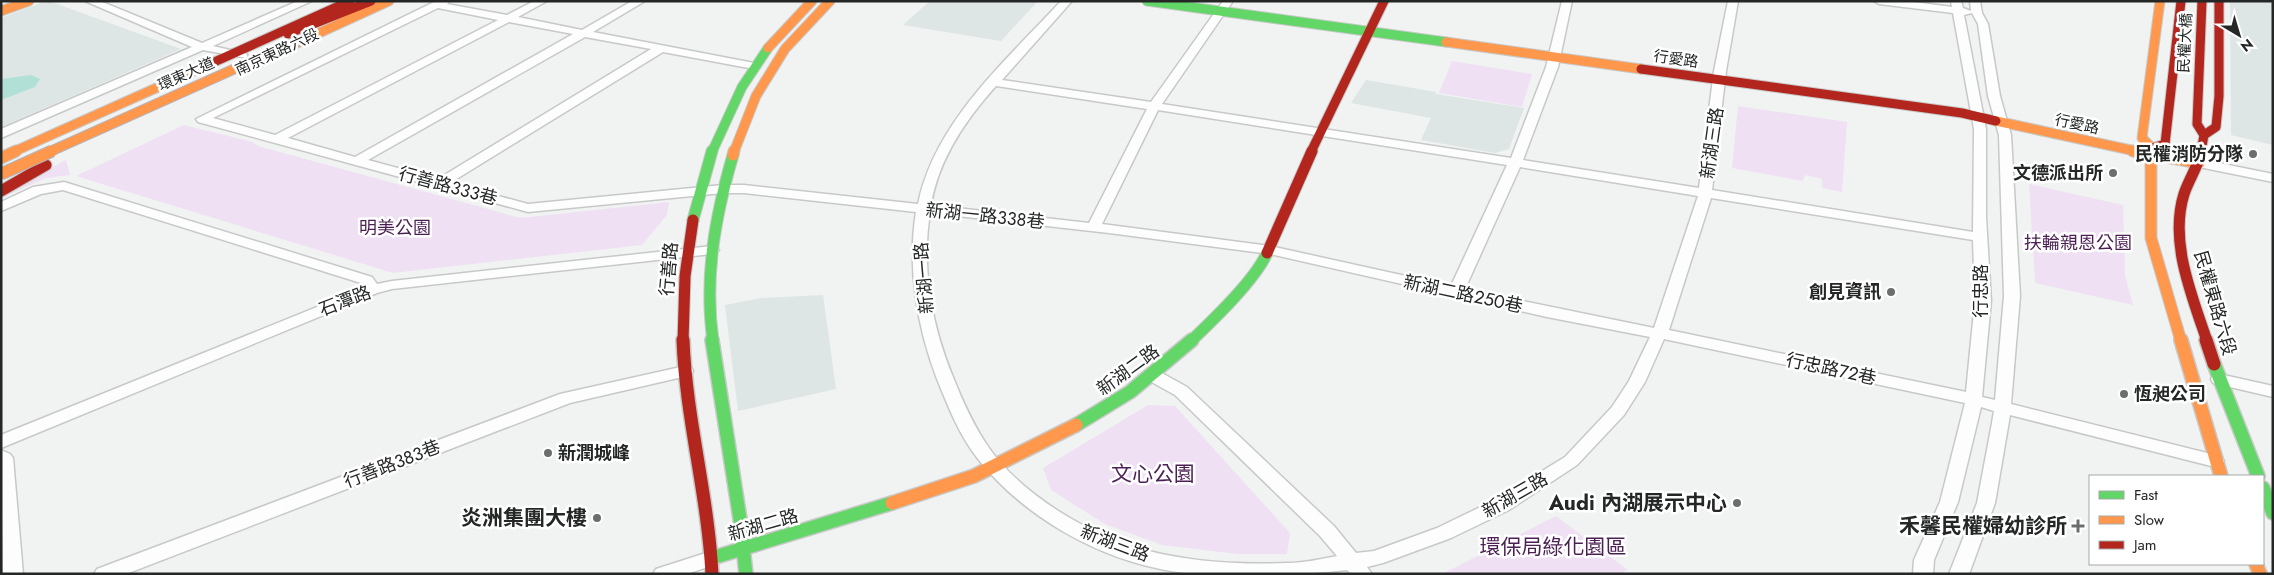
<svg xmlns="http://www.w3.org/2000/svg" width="2274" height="575" viewBox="0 0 2274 575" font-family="Jost,'Noto Sans TC',sans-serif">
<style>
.built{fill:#dde6e4}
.green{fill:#efe1f3}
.water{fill:#b0e0d6}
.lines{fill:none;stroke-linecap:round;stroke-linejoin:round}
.street-casing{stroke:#c7c9c8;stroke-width:3}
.fast-far2-casing{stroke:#c7c9c8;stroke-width:11}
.fast-far1-casing{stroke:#c7c9c8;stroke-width:13}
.fast-casing{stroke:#c7c9c8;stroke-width:16}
.slow-far2-casing{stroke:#c7c9c8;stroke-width:11}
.slow-far1-casing{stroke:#c7c9c8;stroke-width:13}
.slow-casing{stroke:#c7c9c8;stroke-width:16}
.jam-far2-casing{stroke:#c7c9c8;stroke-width:11}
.jam-far1-casing{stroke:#c7c9c8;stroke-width:13}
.jam-casing{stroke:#c7c9c8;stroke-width:16}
.street{fill:#fdfdfd;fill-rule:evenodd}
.fast-far2{stroke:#63d668;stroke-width:9}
.fast-far1{stroke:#63d668;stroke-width:11}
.fast{stroke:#63d668;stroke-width:13}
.slow-far2{stroke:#ff974d;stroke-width:9}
.slow-far1{stroke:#ff974d;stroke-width:11}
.slow{stroke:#ff974d;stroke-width:13}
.jam-far2{stroke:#b3261e;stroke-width:9}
.jam-far1{stroke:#b3261e;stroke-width:11}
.jam{stroke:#b3261e;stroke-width:13}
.slow-bridge-far1-casing{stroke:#b6b2b8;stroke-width:11;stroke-linecap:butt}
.slow-bridge-casing{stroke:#b6b2b8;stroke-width:13;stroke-linecap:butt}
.slow-bridge-far1{stroke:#ff974d;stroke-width:9}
.slow-bridge{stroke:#ff974d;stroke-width:11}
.poi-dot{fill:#6c6e6e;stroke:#fff;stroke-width:2}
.labels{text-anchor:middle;stroke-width:5;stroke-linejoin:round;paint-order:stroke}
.far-street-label{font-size:15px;fill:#252727;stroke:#fff}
.street-label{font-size:18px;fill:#252727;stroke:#fff}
.poi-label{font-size:18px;font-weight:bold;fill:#252727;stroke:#fff;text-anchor:end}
.park-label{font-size:18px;fill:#4b1f53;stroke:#fff}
.near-park-label{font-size:21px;fill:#4b1f53;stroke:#fff}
.near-poi-label{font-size:21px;font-weight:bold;fill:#252727;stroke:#fff;text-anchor:end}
</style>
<rect width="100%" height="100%" fill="#f0f3f2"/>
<!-- built -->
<path class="built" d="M 46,1 L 49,1 L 181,49 L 1,127 L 1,18 Z
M 930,1 L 1038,1 L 1001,41 L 903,25 Z
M 2230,1 L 2273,1 L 2273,145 L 2231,135 Z
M 1366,80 L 1436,92 L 1436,94 L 1524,108 L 1509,149 L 1495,153 L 1421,140 L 1431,118 L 1351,103 Z
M 823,295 L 836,389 L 738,411 L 725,305 L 762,298 Z"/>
<!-- green -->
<path class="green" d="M 1452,61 L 1532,74 L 1522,107 L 1439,93 Z
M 1738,106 L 1847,122 L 1842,192 L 1822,188 L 1822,179 L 1805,175 L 1803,181 L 1732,168 Z
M 184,125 L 253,142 L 258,146 L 521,218 L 669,202 L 667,215 L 642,245 L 393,273 L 76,176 Z
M 66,160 L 70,175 L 46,178 L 1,198 L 1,195 Z
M 2029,184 L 2123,205 L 2125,275 L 2133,305 L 2035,283 Z
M 1148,405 L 1175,406 L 1290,533 L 1287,554 L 1237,554 L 1162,545 L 1105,524 L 1051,490 L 1043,468 Z
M 1556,516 L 1628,570 L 1619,574 L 1442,574 Z"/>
<!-- water -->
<path class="water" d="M 31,75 L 40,79 L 35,87 L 1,100 L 1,79 Z"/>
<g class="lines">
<defs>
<path id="street" d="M 85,1 L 100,1 L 202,43 L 298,1 L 312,1 L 213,46 L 247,54 L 247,58 L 203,50 L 1,138 L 1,129 L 192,47 Z
M 436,1 L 450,1 L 447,4 L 507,15 L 534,1 L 547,1 L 518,17 L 582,30 L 632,1 L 645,1 L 593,32 L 754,63 L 760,66 L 754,69 L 663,52 L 450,183 L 528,204 L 723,185 L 744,185 L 918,204 C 935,121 1006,61 1061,1 L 1072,1 L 1002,80 L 1151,102 L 1223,1 L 1233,1 L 1162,104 L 1511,158 L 1546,67 L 1562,1 L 1572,1 L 1558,67 L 1523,160 L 1699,188 L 1714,71 L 1728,1 L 1738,1 L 1726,71 L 1712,190 L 1973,232 L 1974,129 L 1953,13 L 1879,4 L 1874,1 L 1906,1 L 1952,7 L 1951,1 L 1961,1 L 1963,8 L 1971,11 L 1970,1 L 1980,1 L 1982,13 L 1988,24 L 2000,96 L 2011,135 L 2020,296 L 2011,404 L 2215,455 L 2221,457 L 2224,461 L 2221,465 L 2215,467 L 2010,415 L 1995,503 L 1969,574 L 1949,574 L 1977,503 L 1992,423 L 1994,411 L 1981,407 L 1958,502 L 1934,560 L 1933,574 L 1913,574 L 1914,560 L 1940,502 L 1965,403 L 1664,339 L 1645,382 L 1624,415 L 1577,465 L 1509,510 L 1451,538 L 1383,563 L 1367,567 L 1372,574 L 1351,574 L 1347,570 C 1316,574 1285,574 1253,574 C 1234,574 1215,575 1196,574 C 1114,568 1029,523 978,459 C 959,435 948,406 937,379 C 917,327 907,267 916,212 L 744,193 L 723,193 L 528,212 L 198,122 L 196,119 ZM 438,8 L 498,20 L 275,135 L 213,118 ZM 1972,13 L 1978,24 L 1988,96 L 1999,135 L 2004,296 L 1995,400 L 1982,397 L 1991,301 L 1986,217 L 1986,129 L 1964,15 ZM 509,22 L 573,34 L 355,157 L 288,138 ZM 585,37 L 651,49 L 438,179 L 368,160 ZM 996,86 L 1147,109 L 1089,223 L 931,205 C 938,160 966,119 996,86 ZM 1158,110 L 1507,165 L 1451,286 L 1270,246 L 1102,224 ZM 1520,167 L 1698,196 L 1654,328 L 1465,289 ZM 1711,198 L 1973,240 L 1975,301 L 1966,392 L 1669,330 ZM 930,213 L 1109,233 L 1270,254 L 1547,317 L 1650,337 L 1629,381 L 1612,407 L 1565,457 L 1495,500 L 1437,528 L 1374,551 L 1356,553 L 1334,526 L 1187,387 L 1160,372 L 1148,372 L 1146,376 L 1148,380 L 1175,395 L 1320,536 L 1337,556 C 1321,559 1304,563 1288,563 C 1241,565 1190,562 1145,550 C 1089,535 1022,495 989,448 C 973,425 963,402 953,377 C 932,327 921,267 930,213 Z
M 2199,159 L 2273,174 L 2273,182 L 2194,166 L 2193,163 Z
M 64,182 L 372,277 L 377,284 L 392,281 L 712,246 L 719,250 L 712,254 L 392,289 L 377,293 L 1,448 L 1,435 L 364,288 L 361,283 L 63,190 L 41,194 L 1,211 L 1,202 L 33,187 Z
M 685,366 L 691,367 L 693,371 L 691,375 L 570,403 L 126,574 L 94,574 L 97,569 L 560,394 Z
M 2219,374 L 2273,386 L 2273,397 L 2213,383 L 2211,379 L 2213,375 Z
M 1,450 L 10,454 L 13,458 L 23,574 L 3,574 Z
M 712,551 L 719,553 L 722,558 L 719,563 L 687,574 L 653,574 L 656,569 Z"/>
<path id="fast-far2" d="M 1147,1 L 1446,42
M 712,152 L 742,87 L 768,48"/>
<path id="fast-far1" d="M 693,220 L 712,151
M 713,341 C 704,277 715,217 733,155
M 1191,341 C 1213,320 1255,280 1267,253"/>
<path id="fast" d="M 712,340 L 740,519 L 746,574
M 2214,364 L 2258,476
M 1076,425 L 1130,392 L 1192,340
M 2263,488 L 2273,513
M 712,558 L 892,503"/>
<path id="slow-far2" d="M 1,11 L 29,1
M 1446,42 L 1641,69
M 295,44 L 389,1
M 768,48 L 812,1
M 1996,121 L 2140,152
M 2152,148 L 2142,138 L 2160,1
M 13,152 L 212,63
M 734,152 L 756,96 L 785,49 L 830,1
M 2151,152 L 2152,148"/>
<path id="slow-far1" d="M 2133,151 L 2199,163
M 2151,151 L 2151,238 L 2181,341
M 733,155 L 734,151
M 1,158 L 16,151"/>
<path id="slow" d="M 2181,340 L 2221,476
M 892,503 L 974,476 L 1076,425
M 2256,564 L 2260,574"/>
<path id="jam-far2" d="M 288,34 L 371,1
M 212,63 L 350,1
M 1641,69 L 1962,113 L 1996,121
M 2204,135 L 2216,127 L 2219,96 L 2219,1
M 2152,148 L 2165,144 L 2181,1
M 1311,152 L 1384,1
M 2201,152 L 2204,135 L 2197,124 L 2202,1"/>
<path id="jam-far1" d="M 2201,151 C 2198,167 2189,179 2184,194 C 2169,242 2192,296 2207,341
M 1,191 L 46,165
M 1267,253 L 1312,151
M 683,341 L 685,276 L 693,220"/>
<path id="jam" d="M 683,340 C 686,419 708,495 712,574
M 2206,340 L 2214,364"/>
</defs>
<!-- street casing -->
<use href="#street" class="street-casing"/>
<!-- fast-far2 casing -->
<use href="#fast-far2" class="fast-far2-casing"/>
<!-- fast-far1 casing -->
<use href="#fast-far1" class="fast-far1-casing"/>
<!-- fast casing -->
<use href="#fast" class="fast-casing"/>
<!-- slow-far2 casing -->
<use href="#slow-far2" class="slow-far2-casing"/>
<!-- slow-far1 casing -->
<use href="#slow-far1" class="slow-far1-casing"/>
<!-- slow casing -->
<use href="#slow" class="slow-casing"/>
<!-- jam-far2 casing -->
<use href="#jam-far2" class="jam-far2-casing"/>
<!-- jam-far1 casing -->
<use href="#jam-far1" class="jam-far1-casing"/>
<!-- jam casing -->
<use href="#jam" class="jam-casing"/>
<!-- street -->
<use href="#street" class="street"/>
<!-- fast-far2 -->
<use href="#fast-far2" class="fast-far2"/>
<!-- fast-far1 -->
<use href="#fast-far1" class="fast-far1"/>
<!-- fast -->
<use href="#fast" class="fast"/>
<!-- slow-far2 -->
<use href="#slow-far2" class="slow-far2"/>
<!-- slow-far1 -->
<use href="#slow-far1" class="slow-far1"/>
<!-- slow -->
<use href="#slow" class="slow"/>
<!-- jam-far2 -->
<use href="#jam-far2" class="jam-far2"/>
<!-- jam-far1 -->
<use href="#jam-far1" class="jam-far1"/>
<!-- jam -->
<use href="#jam" class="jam"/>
<defs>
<path id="slow-bridge-far1" d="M 49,152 L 310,35"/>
<path id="slow-bridge" d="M 1,174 L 52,151"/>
</defs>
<!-- slow-bridge-far1 casing -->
<use href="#slow-bridge-far1" class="slow-bridge-far1-casing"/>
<!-- slow-bridge casing -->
<use href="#slow-bridge" class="slow-bridge-casing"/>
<!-- slow-bridge-far1 -->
<use href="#slow-bridge-far1" class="slow-bridge-far1"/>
<!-- slow-bridge -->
<use href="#slow-bridge" class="slow-bridge"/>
</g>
<!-- markers -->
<g class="poi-dot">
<circle cx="2253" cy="154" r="5"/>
<circle cx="2113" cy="173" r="5"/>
<circle cx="1891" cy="292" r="5"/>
<circle cx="2124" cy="394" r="5"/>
<circle cx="548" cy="453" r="5"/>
<circle cx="1737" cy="503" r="5"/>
<circle cx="597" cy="518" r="5"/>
<path d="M2075.5 518.5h5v5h5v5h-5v5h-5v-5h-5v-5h5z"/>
</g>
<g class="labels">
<!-- far-street labels -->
<g class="far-street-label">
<text transform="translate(2185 43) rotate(-87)" y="5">民權大橋</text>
<text transform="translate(277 52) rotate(-25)" y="5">南京東路六段</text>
<text transform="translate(1676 59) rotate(8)" y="5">行愛路</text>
<text transform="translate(186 74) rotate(-24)" y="5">環東大道</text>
<text transform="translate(2077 124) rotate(12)" y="5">行愛路</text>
</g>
<!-- street labels -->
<g class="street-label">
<text transform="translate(1712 143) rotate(-82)" y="6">新湖三路</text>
<text transform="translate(448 186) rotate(15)" y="6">行善路333巷</text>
<text transform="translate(985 216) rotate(6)" y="6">新湖一路338巷</text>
<text transform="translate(669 269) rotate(-85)" y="6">行善路</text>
<text transform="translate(924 278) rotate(-95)" y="6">新湖一路</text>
<text transform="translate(1981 291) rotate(-90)" y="6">行忠路</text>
<text transform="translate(1463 294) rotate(12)" y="6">新湖二路250巷</text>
<text transform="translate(345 301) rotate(-21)" y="6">石潭路</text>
<text transform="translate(2215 303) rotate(74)" y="6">民權東路六段</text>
<text transform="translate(1831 369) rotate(12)" y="6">行忠路72巷</text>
<text transform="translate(1128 370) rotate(-36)" y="6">新湖二路</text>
<text transform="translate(392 464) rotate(-21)" y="6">行善路383巷</text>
<text transform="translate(1515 495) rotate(-30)" y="6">新湖三路</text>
<text transform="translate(763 525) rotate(-16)" y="6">新湖二路</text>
<text transform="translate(1115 543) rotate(21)" y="6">新湖三路</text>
</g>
<!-- poi labels -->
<g class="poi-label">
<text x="2243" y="160">民權消防分隊</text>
<text x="2103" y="179">文德派出所</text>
<text x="1881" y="298">創見資訊</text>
<text x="2134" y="400" text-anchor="start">恆昶公司</text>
<text x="558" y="459" text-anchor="start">新潤城峰</text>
</g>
<!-- park labels -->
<g class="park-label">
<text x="395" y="234">明美公園</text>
<text x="2078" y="249">扶輪親恩公園</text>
</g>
<!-- near-park labels -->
<g class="near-park-label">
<text x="1153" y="481">文心公園</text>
<text x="1553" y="554">環保局綠化園區</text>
</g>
<!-- near-poi labels -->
<g class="near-poi-label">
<text x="1727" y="510">Audi 內湖展示中心</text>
<text x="587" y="525">炎洲集團大樓</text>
<text x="2067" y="533">禾馨民權婦幼診所</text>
</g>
</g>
<!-- border -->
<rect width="2274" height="575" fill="none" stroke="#252727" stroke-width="5"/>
<!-- legend -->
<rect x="2089" y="475" width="175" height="90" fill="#ffffff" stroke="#a8a9a9"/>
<rect x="2099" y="491" width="25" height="8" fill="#63d668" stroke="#a8a9a9"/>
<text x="2134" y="500" font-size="15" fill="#252727">Fast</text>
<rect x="2099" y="516" width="25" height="8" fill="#ff974d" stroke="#a8a9a9"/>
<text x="2134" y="525" font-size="15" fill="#252727">Slow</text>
<rect x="2099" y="541" width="25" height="8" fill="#b3261e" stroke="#a8a9a9"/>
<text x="2134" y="550" font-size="15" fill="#252727">Jam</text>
<!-- north arrow -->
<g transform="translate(2239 35) rotate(142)" stroke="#ffffff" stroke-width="4" paint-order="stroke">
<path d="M0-4L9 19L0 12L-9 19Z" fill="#252727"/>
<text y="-8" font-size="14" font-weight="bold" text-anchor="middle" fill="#252727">N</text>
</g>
</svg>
